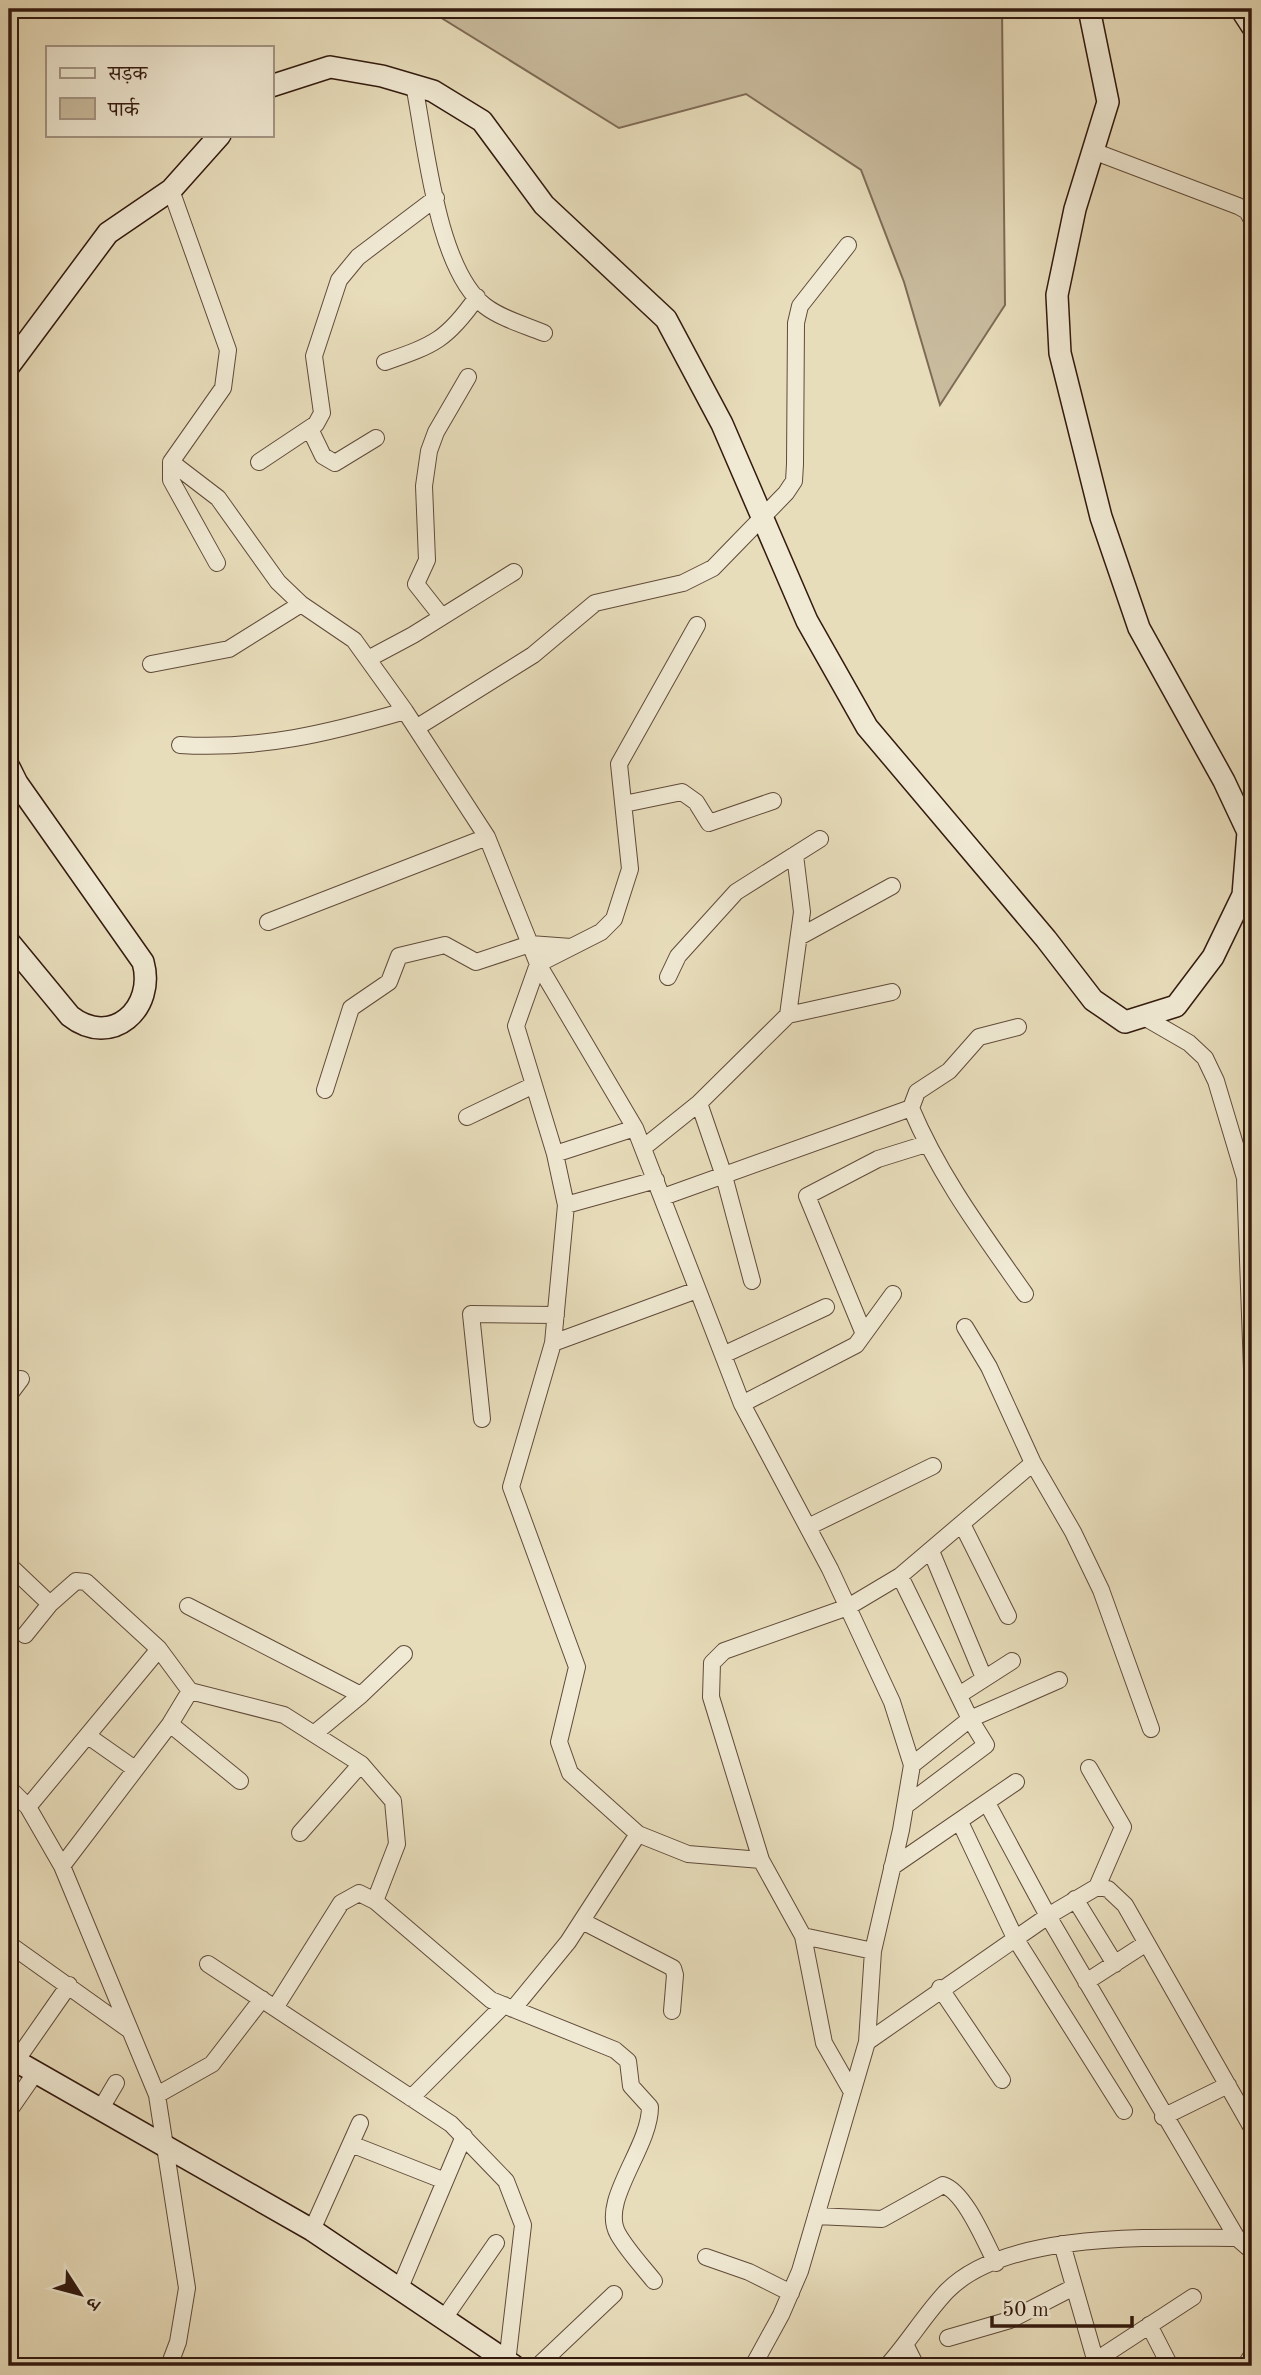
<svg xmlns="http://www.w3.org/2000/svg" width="1261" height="2375" viewBox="0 0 1261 2375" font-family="'Old Standard TT','Noto Serif Devanagari',serif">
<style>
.green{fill:#c9bc9e;stroke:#7e6b56;stroke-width:2}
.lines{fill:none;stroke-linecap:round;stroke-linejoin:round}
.street-casing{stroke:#604b3a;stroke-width:18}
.secondary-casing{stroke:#331a0f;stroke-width:24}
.street{stroke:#f0e9d3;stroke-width:16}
.secondary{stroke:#f0e9d3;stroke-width:21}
</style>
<rect width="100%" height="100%" fill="#e8ddbb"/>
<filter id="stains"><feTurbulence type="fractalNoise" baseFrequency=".00286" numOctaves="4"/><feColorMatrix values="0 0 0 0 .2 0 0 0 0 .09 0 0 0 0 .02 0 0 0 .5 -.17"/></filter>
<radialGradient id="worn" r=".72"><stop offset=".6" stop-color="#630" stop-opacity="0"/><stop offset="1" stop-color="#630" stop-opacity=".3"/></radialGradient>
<!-- green -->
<path class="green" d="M 427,9 L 1002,9 L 1005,305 L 940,405 L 904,282 L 861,170 L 746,94 L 619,128 Z"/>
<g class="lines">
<defs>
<path id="street" d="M 414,85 C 426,145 437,269 485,306 C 502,319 525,325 544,333
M 1093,151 L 1238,206 L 1247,211 L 1252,220
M 171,190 L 228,350 L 223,388 L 171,462 L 218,498 L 278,582 L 301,604 L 354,640 L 405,711 L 487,837 L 538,964 L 635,1128 L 742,1404 L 830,1569 L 892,1702 L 912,1765 L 901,1830 L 873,1951 L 867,2042 L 800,2271 L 781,2315 L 753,2366
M 385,362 C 434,345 447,340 477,297
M 310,429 L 323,456 L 335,463 L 376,438
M 171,462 L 171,480 L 217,563
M 259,462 L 316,424 L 322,413 L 314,356 L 339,280 L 358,257 L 436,198
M 442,617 L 416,584 L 427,560 L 424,486 L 429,451 L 436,432 L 468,377
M 697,625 L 619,764 L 630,869 L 614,919 L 601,932 L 538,964 L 516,1026 L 555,1154 L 566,1205 L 553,1343 L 511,1487 L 577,1667 L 559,1742 L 570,1773 L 638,1834 L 688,1854 L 761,1860 L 803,1936 L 824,2043 L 852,2092
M 368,659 L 413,635 L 514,572
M 151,664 L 229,649 L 301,604
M 416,728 L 533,655 L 595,603 L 683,583 L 713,568 L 786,493 L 794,481 L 795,464 L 796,323 L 800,306 L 848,245
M 180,745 C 260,750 329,733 405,711
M 624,804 L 682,792 L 696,802 L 709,823 L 773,801
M 268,922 L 487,837
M 799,937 L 892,886
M 668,977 L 678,956 L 736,892 L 820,839
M 788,1015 L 892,992
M 1144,1017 L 1189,1043 L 1205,1058 L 1216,1081 L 1245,1178 L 1252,1369
M 325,1090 L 351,1008 L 389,982 L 399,956 L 445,945 L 476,962 L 530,944 L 571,947
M 699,1103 L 724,1176 L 752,1281
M 911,1108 L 917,1092 L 949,1071 L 979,1037 L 1018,1027
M 467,1117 L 534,1085
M 643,1148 L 699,1103 L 788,1015 L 802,912 L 795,855
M 555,1154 L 635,1128
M 663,1197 L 911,1108 C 939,1175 983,1234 1025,1294
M 566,1205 L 656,1180
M 864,1334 L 807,1196 L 878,1159 L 926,1144
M 553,1343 L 697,1290
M 723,1355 L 826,1307
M 9,1395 L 21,1379
M 742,1404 L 856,1345 L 893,1294
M 482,1419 L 471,1314 L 556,1315
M 1033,1463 L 1073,1532 L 1101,1590 L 1151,1729
M 962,1524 L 1008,1616
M 808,1527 L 933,1466
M 931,1551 L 984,1678
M 9,1565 L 50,1604
M 900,1576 L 970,1719 L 1059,1680
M 188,1606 L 361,1695 L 315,1733
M 25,1635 L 50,1604 L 76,1581 L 86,1582 L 159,1649 L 28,1807
M 159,1649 L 190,1691 L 284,1715 L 361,1764 L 393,1801 L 397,1844 L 375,1901 L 491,2000 L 615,2050 L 628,2061 L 631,2086 L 650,2107 C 650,2148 599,2201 618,2234 C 627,2250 642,2266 654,2281
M 361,1695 L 404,1654
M 959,1695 L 1012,1661
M 170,1724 L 240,1781
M 88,1736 L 135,1769
M 1089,1768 L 1123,1827 L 1097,1887
M 9,1788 L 28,1807 L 62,1866 L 157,2095 L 187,2288 L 178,2342 L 169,2366
M 987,1803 L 1048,1916 L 1237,2238
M 905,1806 L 986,1745 L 970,1719 L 912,1765
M 960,1822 L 1015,1938 L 1124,2111
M 300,1833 L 361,1764
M 761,1860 L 711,1697 L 712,1663 L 724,1651 L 848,1607 L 900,1576 L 1033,1463 L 989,1367 L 965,1327
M 62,1866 L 170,1724 L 190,1691
M 892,1867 L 1016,1782
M 1075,1899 L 1115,1964
M 582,1921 L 673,1968 L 675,1975 L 672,2011
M 803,1936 L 873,1951
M 9,1944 L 128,2029
M 208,1964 L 451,2124 L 506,2181 L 523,2225 L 507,2363
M 1086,1982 L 1145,1944
M 940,1988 L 1002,2080
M 275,2008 L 341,1903 L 359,1893 L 375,1901
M 513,2009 L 568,1942 L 638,1834
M 867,2042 L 1048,1916 L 1097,1887 L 1108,1889 L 1125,1905 L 1252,2128
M 16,2061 L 69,1985
M 157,2095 L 212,2064 L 262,1999
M 411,2098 L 504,2005
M 100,2110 L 116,2083
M 9,2111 L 36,2072
M 1163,2117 L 1228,2085
M 351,2144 L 445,2181
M 816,2216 L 882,2219 L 943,2185 C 965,2192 985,2242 996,2263
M 312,2230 L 360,2123
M 1062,2244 L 1097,2366
M 706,2257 L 749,2272 L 791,2293
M 399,2290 L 464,2136
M 445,2317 L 496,2243
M 1149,2325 L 1170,2366
M 948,2338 L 1010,2320 L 1074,2287
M 906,2346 L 916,2366
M 1095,2361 L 1193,2297
M 538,2366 L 614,2294
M 887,2366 C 908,2343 925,2314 947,2291 C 1007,2230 1157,2238 1237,2238 L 1252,2251
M 1245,2366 L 1252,2355"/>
<path id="secondary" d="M 1241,9 L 1252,26
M 271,86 L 330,67 L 382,76 L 433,91 L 482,121 L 544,205 L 666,319 L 722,424 L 807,621 L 867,727 L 1046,939 L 1093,1000 L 1125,1022 L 1176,1006 L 1213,957 L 1243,895 L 1248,832 L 1224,781 L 1139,628 L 1101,517 L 1060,353 L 1057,295 L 1075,209 L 1108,102 L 1089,9
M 9,366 L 108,233 L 171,190 L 220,135
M 9,767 L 17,783 L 143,962 C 156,1008 112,1049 70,1016 L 9,942
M 9,2057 L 312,2230 L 514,2366"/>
</defs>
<!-- street casing -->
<use href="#street" class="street-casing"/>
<!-- secondary casing -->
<use href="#secondary" class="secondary-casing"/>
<!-- street -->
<use href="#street" class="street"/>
<!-- secondary -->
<use href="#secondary" class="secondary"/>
</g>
<!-- margin -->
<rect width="1261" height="2375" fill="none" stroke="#e8ddbb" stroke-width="35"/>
<rect x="10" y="10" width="1240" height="2354" fill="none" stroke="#331a0f" stroke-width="3.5"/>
<rect x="18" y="18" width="1226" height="2340" fill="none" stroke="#331a0f" stroke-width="2"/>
<!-- legend -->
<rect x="46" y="46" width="228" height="91" fill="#f0e9d3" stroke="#a49685" stroke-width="2"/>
<rect x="60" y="68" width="35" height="10" fill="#f0e9d3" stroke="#a49685" stroke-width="2"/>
<text x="108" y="80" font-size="21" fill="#331a0f">सड़क</text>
<rect x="60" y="98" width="35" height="21" fill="#c9bc9e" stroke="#a49685" stroke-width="2"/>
<text x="108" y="116" font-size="21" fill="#331a0f">पार्क</text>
<!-- north arrow -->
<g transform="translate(80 2294) rotate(126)" stroke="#f0e9d3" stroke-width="5" paint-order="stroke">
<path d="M0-5L12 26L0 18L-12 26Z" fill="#331a0f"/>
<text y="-10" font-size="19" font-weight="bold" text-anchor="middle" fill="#331a0f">उ</text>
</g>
<!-- scale -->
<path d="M992 2316v10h140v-10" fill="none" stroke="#331a0f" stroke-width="3.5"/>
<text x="1002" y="2316" font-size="21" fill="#331a0f" stroke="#f0e9d3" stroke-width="5" paint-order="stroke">50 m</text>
<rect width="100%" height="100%" filter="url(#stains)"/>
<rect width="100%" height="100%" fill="url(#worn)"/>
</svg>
